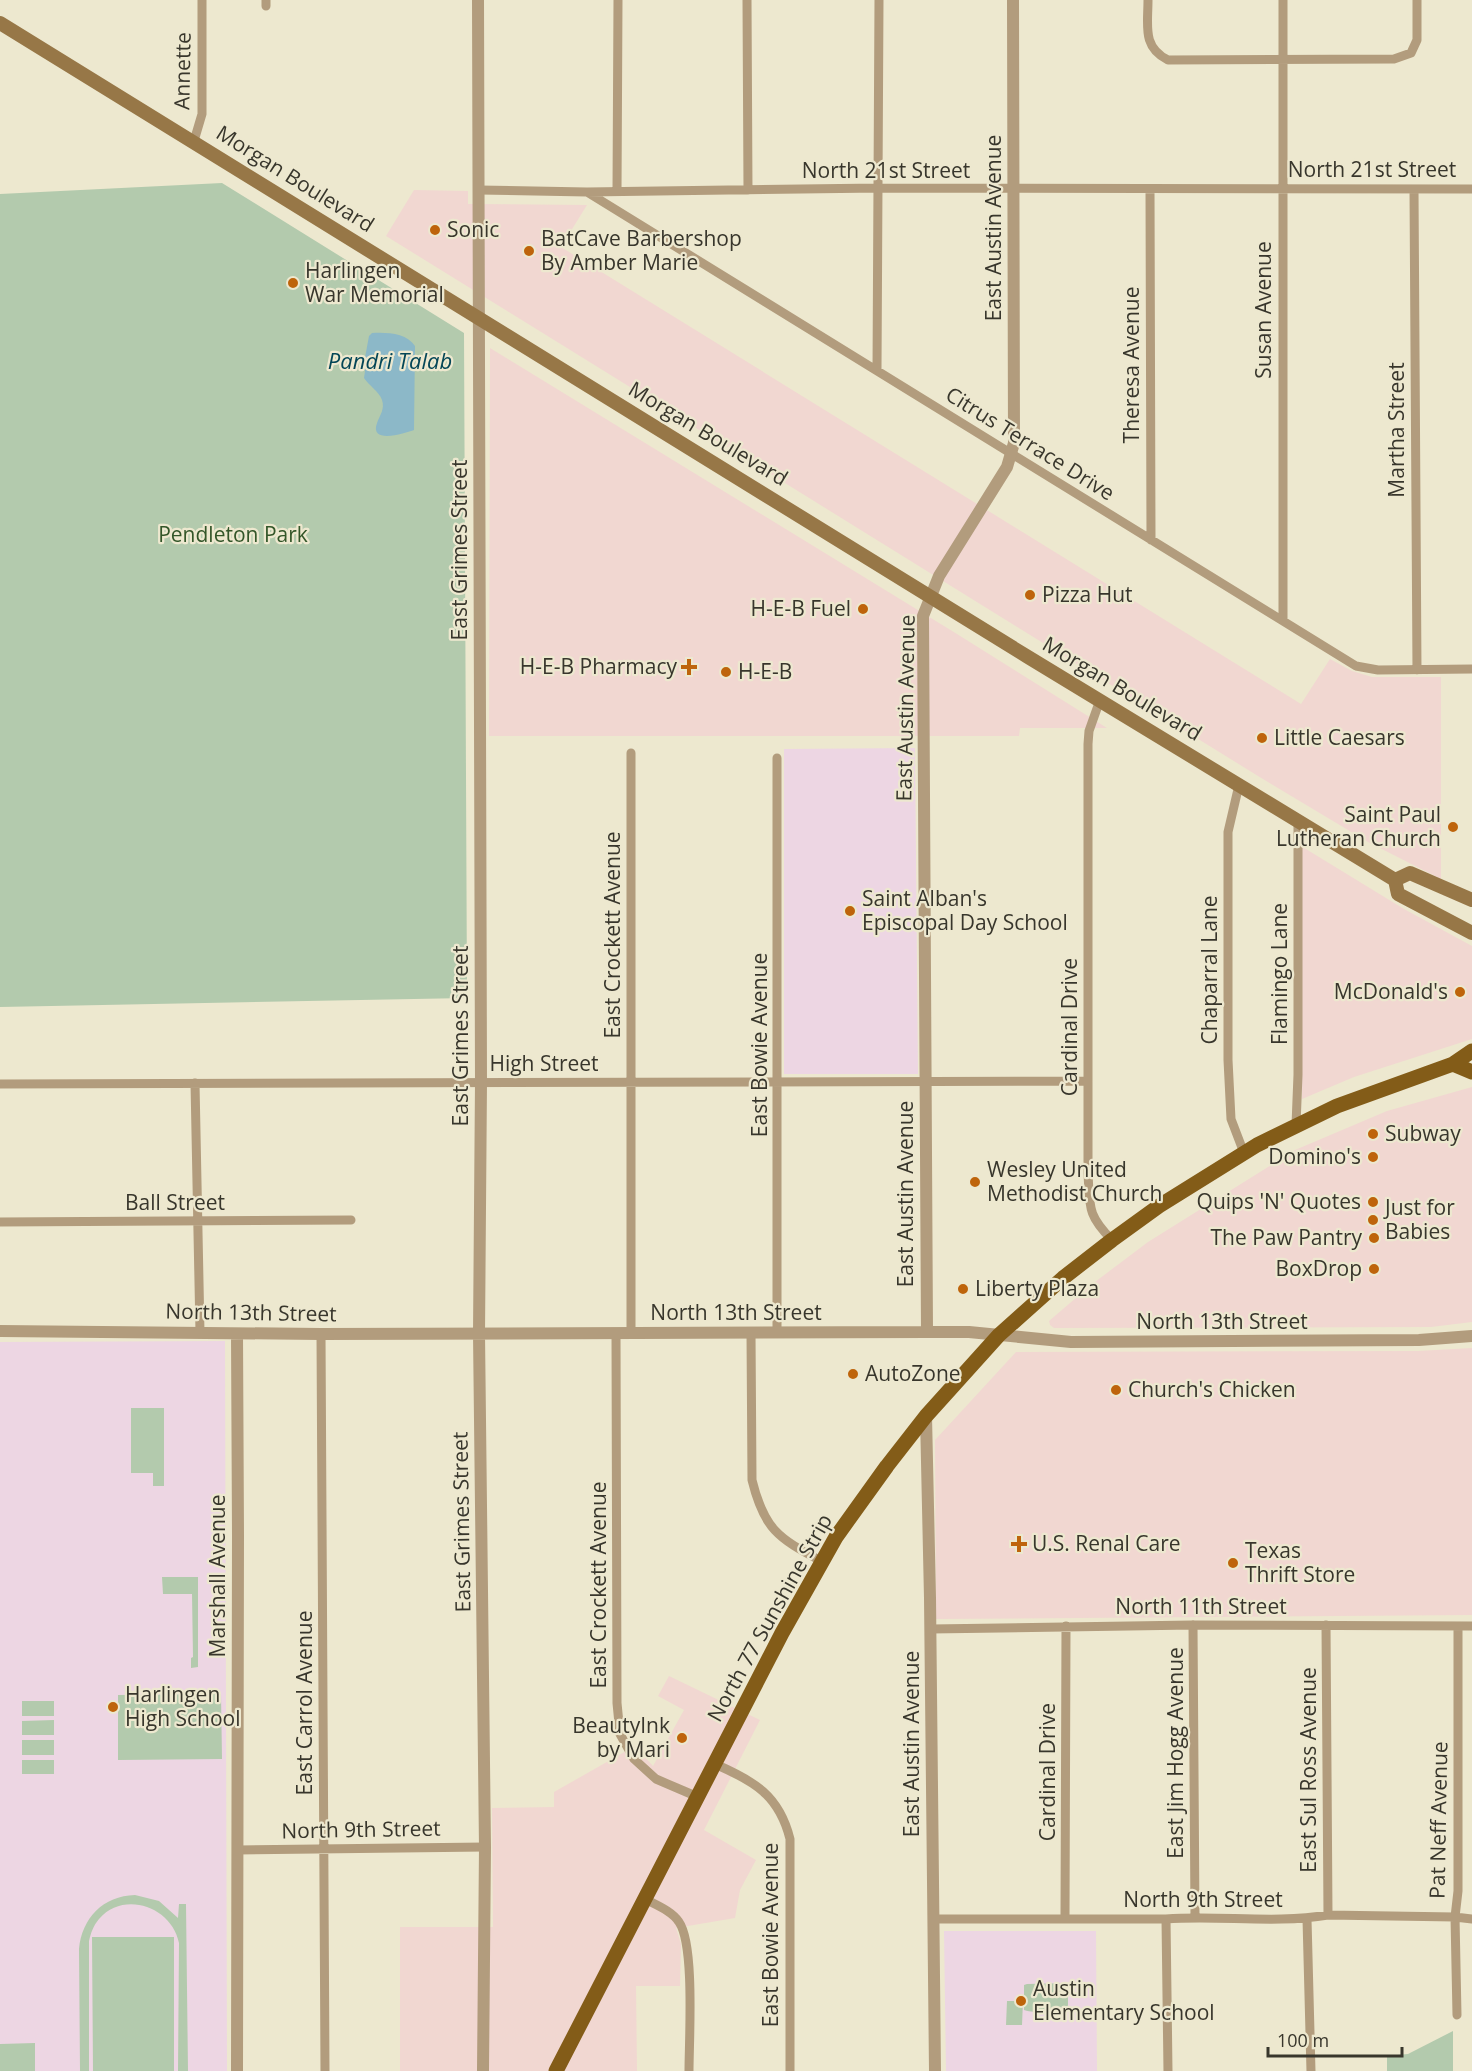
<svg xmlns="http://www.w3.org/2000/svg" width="1472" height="2071" viewBox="0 0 1472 2071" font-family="'Open Sans',sans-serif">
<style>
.commercial{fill:#f1d7d1}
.education{fill:#edd6e3}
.green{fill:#b3caad}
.water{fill:#8cb8c8}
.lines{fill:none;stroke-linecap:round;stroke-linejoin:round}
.minor{stroke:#b29c7d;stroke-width:9}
.tertiary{stroke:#b29c7d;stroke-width:12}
.secondary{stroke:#977747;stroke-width:14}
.primary{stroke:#835c18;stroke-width:15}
.poi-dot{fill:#be640b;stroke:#ede8cf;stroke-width:2}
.labels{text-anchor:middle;stroke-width:4.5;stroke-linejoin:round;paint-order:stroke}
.street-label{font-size:21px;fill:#38362c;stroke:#ede8cf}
.poi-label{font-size:21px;fill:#38362c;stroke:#ede8cf;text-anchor:start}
.park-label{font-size:21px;fill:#335629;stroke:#ede8cf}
.water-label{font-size:22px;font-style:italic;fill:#044657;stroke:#ede8cf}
</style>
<rect width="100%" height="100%" fill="#ede8cf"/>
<!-- commercial -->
<path class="commercial" d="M 414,190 L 468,191 L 468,204 L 587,205 L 561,247 L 1301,704 L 1330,659 L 1352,671 L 1372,677 L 1441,677 L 1441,879 L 1368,842 L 1258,776 L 386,236 Z
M 490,348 L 957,634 L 1107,728 L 1020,728 L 1019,736 L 489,736 Z
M 1301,846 L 1404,909 L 1472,946 L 1472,1039 L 1354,1077 L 1302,1099 Z
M 1472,1087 L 1472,1322 L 1431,1327 L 1054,1328 L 1050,1325 L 1049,1321 L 1091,1285 L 1148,1242 L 1295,1150 L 1387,1111 Z
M 1472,1348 L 1472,1615 L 936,1619 L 935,1440 L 1016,1352 L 1418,1351 Z
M 669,1676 L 760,1720 L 704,1830 L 756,1860 L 740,1890 L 735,1918 L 676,1928 L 681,1944 L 680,1986 L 636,1986 L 637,2071 L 400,2071 L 400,1927 L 493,1927 L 492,1808 L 554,1807 L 554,1792 L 635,1746 L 653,1766 L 684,1710 L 658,1696 Z"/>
<!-- education -->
<path class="education" d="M 915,748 L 918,1074 L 784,1074 L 784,749 Z
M 225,1341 L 227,2071 L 0,2071 L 0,1342 Z
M 944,1931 L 1096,1931 L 1097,2071 L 946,2071 Z"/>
<!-- green -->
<path class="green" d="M 222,183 L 464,333 L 467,998 L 0,1007 L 0,194 Z
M 131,1408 L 164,1408 L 164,1486 L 153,1486 L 153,1473 L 131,1473 Z
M 162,1577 L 198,1577 L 198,1667 L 191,1668 L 191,1658 L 193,1657 L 192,1594 L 163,1594 Z
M 221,1694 L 222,1759 L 118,1760 L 118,1695 Z
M 22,1701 L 54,1701 L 54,1716 L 22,1716 Z
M 54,1720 L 54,1735 L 22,1735 L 22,1721 Z
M 22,1740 L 54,1740 L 54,1755 L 22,1755 Z
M 22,1760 L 54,1760 L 54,1774 L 22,1774 Z
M 135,1895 L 159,1901 L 178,1918 L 179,1904 L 186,1904 L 188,2071 L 178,2071 L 179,1943 C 172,1907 124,1890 99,1919 C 93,1926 91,1933 89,1941 L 89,2071 L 80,2071 L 79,1949 C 82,1918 103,1896 135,1895 Z
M 92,1937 L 174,1937 L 174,2071 L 93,2071 Z
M 1068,1983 L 1068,2008 C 1063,2008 1057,2007 1053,2008 C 1044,2010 1035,2014 1024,2010 L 1024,1985 L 1027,1984 Z
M 1007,2001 L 1023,2001 L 1022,2025 L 1006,2025 Z
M 1453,2031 L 1453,2071 L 1387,2071 L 1387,2056 L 1408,2054 Z
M 35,2043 L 35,2071 L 0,2071 L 0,2044 Z"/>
<!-- water -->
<path class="water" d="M 372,333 C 386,332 407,333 415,346 L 414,430 C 406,433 369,445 377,423 C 380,415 385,409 382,400 C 379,391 369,386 364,378 L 365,371 L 364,363 L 369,336 Z"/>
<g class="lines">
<!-- minor -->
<path class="minor" d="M 266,0 L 266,6
M 747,0 L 748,190
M 1148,0 C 1148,26 1142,47 1168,60 L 1394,59 L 1411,53 L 1417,40 L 1417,0
M 194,141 L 202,114 L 202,0
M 1150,189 L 1151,540
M 1414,189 L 1417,670
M 479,190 L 587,192 L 879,188 L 1472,189
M 617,191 L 618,0
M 587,192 L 1356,666 L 1378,670 L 1472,669
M 877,370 L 879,0
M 1283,620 L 1283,0
M 1100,700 L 1089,731 L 1088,744 L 1088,1173 C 1090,1207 1087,1215 1112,1240
M 631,753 L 631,1333
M 1239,785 L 1228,832 L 1228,1060 L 1231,1119 L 1244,1153
M 195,1083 L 200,1332
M 0,1084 L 1088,1081
M 1296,1125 L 1298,1075 L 1298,822
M 0,1222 L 351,1220
M 777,1332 L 777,758
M 616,1333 L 617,1703 L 620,1734 L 634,1759 L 656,1779 L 698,1797
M 751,1333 L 752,1480 C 764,1529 778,1538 821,1561
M 321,1334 L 325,2071
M 1193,1625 L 1195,1917
M 1326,1625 L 1328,1915
M 931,1629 L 1193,1625 L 1472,1626
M 715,1764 C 754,1781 779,1795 790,1839 L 790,2071
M 237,1850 L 485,1847
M 645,1899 C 656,1905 672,1911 679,1922 C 695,1945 689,2040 689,2071
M 1065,1918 L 1066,1626
M 933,1919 L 1166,1919 C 1220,1915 1275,1924 1328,1915 L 1455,1917 L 1472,1919
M 1166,1919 L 1168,2071
M 1307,1919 L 1311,2071
M 1457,2015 L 1455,1917 L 1458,1891 L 1458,1626"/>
<!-- tertiary -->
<path class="tertiary" d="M 478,0 L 481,1082 L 479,1334 L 485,1847 L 483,2071
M 0,1331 L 321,1334 L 927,1332 L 969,1332 L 1071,1342 L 1419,1340 L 1472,1336
M 927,1332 L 923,616 L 939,576 L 1007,467 L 1014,443 L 1013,0
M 926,1416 L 930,1598 L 935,2071
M 237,2071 L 238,1535 L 237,1334"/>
<!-- secondary -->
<path class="secondary" d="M 0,23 L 1028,657 L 1395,880 L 1398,894 L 1472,933
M 1395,880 L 1410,873 L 1472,900"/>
<!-- primary -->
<path class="primary" d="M 1453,1064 L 1472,1072
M 556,2071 L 782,1633 L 836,1537 L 887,1466 L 926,1416 L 999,1335 L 1063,1278 L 1112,1240 L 1159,1206 L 1257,1145 L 1337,1106 L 1453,1064 L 1472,1051"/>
</g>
<!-- markers -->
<g class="poi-dot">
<circle cx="435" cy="230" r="6"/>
<circle cx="529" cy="251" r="6"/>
<circle cx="293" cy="283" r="6"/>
<circle cx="1030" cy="595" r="6"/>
<circle cx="863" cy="609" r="6"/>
<path d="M686 658h6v6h6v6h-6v6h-6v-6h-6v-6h6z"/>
<circle cx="726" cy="672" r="6"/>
<circle cx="1262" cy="738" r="6"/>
<circle cx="1453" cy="827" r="6"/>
<circle cx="850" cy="911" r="6"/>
<circle cx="1460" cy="992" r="6"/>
<circle cx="1373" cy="1134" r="6"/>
<circle cx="1373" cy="1157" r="6"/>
<circle cx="975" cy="1182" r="6"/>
<circle cx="1373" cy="1202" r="6"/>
<circle cx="1373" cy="1220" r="6"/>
<circle cx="1374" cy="1238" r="6"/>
<circle cx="1374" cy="1269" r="6"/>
<circle cx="963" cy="1289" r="6"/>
<circle cx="853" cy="1374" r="6"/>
<circle cx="1116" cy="1390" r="6"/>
<path d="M1016 1535h6v6h6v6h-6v6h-6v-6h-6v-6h6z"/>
<circle cx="1233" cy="1563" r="6"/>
<circle cx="113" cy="1707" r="6"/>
<circle cx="682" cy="1738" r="6"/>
<circle cx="1021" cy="2001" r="6"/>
</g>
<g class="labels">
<!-- street labels -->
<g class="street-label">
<text transform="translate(183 71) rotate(-89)" y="7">Annette</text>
<text x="1372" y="177">North 21st Street</text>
<text x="886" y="178">North 21st Street</text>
<text transform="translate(295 179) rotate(32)" y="7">Morgan Boulevard</text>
<text transform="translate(994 228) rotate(-90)" y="7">East Austin Avenue</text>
<text transform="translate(1264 310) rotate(-90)" y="7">Susan Avenue</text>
<text transform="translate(1132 365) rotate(-90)" y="7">Theresa Avenue</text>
<text transform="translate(1397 430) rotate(-90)" y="7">Martha Street</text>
<text transform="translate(708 434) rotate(31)" y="7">Morgan Boulevard</text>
<text transform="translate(1030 444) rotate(32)" y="7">Citrus Terrace Drive</text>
<text transform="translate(460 550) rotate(-90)" y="7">East Grimes Street</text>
<text transform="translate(1122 689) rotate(31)" y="7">Morgan Boulevard</text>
<text transform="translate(906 708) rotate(-89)" y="7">East Austin Avenue</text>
<text transform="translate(613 935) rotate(-90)" y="7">East Crockett Avenue</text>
<text transform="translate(1210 970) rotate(-90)" y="7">Chaparral Lane</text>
<text transform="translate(1280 974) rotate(-90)" y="7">Flamingo Lane</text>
<text transform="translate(1070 1027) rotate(-90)" y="7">Cardinal Drive</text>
<text transform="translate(461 1036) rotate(-90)" y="7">East Grimes Street</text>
<text transform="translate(760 1045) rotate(-90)" y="7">East Bowie Avenue</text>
<text x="544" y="1071">High Street</text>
<text transform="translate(906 1194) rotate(-90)" y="7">East Austin Avenue</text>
<text x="175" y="1210">Ball Street</text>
<text transform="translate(251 1313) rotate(1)" y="7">North 13th Street</text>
<text x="736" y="1320">North 13th Street</text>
<text x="1222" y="1329">North 13th Street</text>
<text transform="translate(462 1522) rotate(-91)" y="7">East Grimes Street</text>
<text transform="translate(218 1576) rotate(-90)" y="7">Marshall Avenue</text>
<text transform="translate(599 1585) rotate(-90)" y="7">East Crockett Avenue</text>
<text x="1201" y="1614">North 11th Street</text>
<text transform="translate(770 1618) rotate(-61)" y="7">North 77 Sunshine Strip</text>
<text transform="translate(305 1703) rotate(-90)" y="7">East Carrol Avenue</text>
<text transform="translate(912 1744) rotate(-90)" y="7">East Austin Avenue</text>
<text transform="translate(1176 1753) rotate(-90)" y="7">East Jim Hogg Avenue</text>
<text transform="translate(1309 1770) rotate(-90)" y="7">East Sul Ross Avenue</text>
<text transform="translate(1048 1772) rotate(-90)" y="7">Cardinal Drive</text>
<text transform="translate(1439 1820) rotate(-89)" y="7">Pat Neff Avenue</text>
<text transform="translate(361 1830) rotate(-1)" y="7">North 9th Street</text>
<text x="1203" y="1907">North 9th Street</text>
<text transform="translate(771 1935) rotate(-90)" y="7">East Bowie Avenue</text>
</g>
<!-- poi labels -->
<g class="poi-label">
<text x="447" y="237">Sonic</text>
<text x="541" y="246">BatCave Barbershop<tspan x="541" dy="24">By Amber Marie</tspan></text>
<text x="305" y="278">Harlingen<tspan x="305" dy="24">War Memorial</tspan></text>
<text x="1042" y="602">Pizza Hut</text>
<text x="851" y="616" text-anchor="end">H-E-B Fuel</text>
<text x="677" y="674" text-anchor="end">H-E-B Pharmacy</text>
<text x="738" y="679">H-E-B</text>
<text x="1274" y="745">Little Caesars</text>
<text x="1441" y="822" text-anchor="end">Saint Paul<tspan x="1441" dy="24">Lutheran Church</tspan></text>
<text x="862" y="906">Saint Alban's<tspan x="862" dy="24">Episcopal Day School</tspan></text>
<text x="1448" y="999" text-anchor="end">McDonald's</text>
<text x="1385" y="1141">Subway</text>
<text x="1361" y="1164" text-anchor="end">Domino's</text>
<text x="987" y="1177">Wesley United<tspan x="987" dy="24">Methodist Church</tspan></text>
<text x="1361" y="1209" text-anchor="end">Quips 'N' Quotes</text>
<text x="1385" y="1215">Just for<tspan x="1385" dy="24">Babies</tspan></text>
<text x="1362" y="1245" text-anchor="end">The Paw Pantry</text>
<text x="1362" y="1276" text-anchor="end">BoxDrop</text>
<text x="975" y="1296">Liberty Plaza</text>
<text x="865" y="1381">AutoZone</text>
<text x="1128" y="1397">Church's Chicken</text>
<text x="1032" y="1551">U.S. Renal Care</text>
<text x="1245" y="1558">Texas<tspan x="1245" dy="24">Thrift Store</tspan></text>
<text x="125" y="1702">Harlingen<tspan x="125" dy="24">High School</tspan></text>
<text x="670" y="1733" text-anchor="end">BeautyInk<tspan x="670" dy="24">by Mari</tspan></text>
<text x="1033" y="1996">Austin<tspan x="1033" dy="24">Elementary School</tspan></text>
</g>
<!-- park labels -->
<g class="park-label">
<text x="233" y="542">Pendleton Park</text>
</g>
<!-- water labels -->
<g class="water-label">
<text x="390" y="369">Pandri Talab</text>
</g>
</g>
<!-- scale -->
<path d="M1268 2047v9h134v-9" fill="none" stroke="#38362c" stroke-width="3"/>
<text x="1277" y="2047" font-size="18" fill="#38362c" stroke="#ede8cf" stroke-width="4.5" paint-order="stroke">100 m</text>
</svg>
